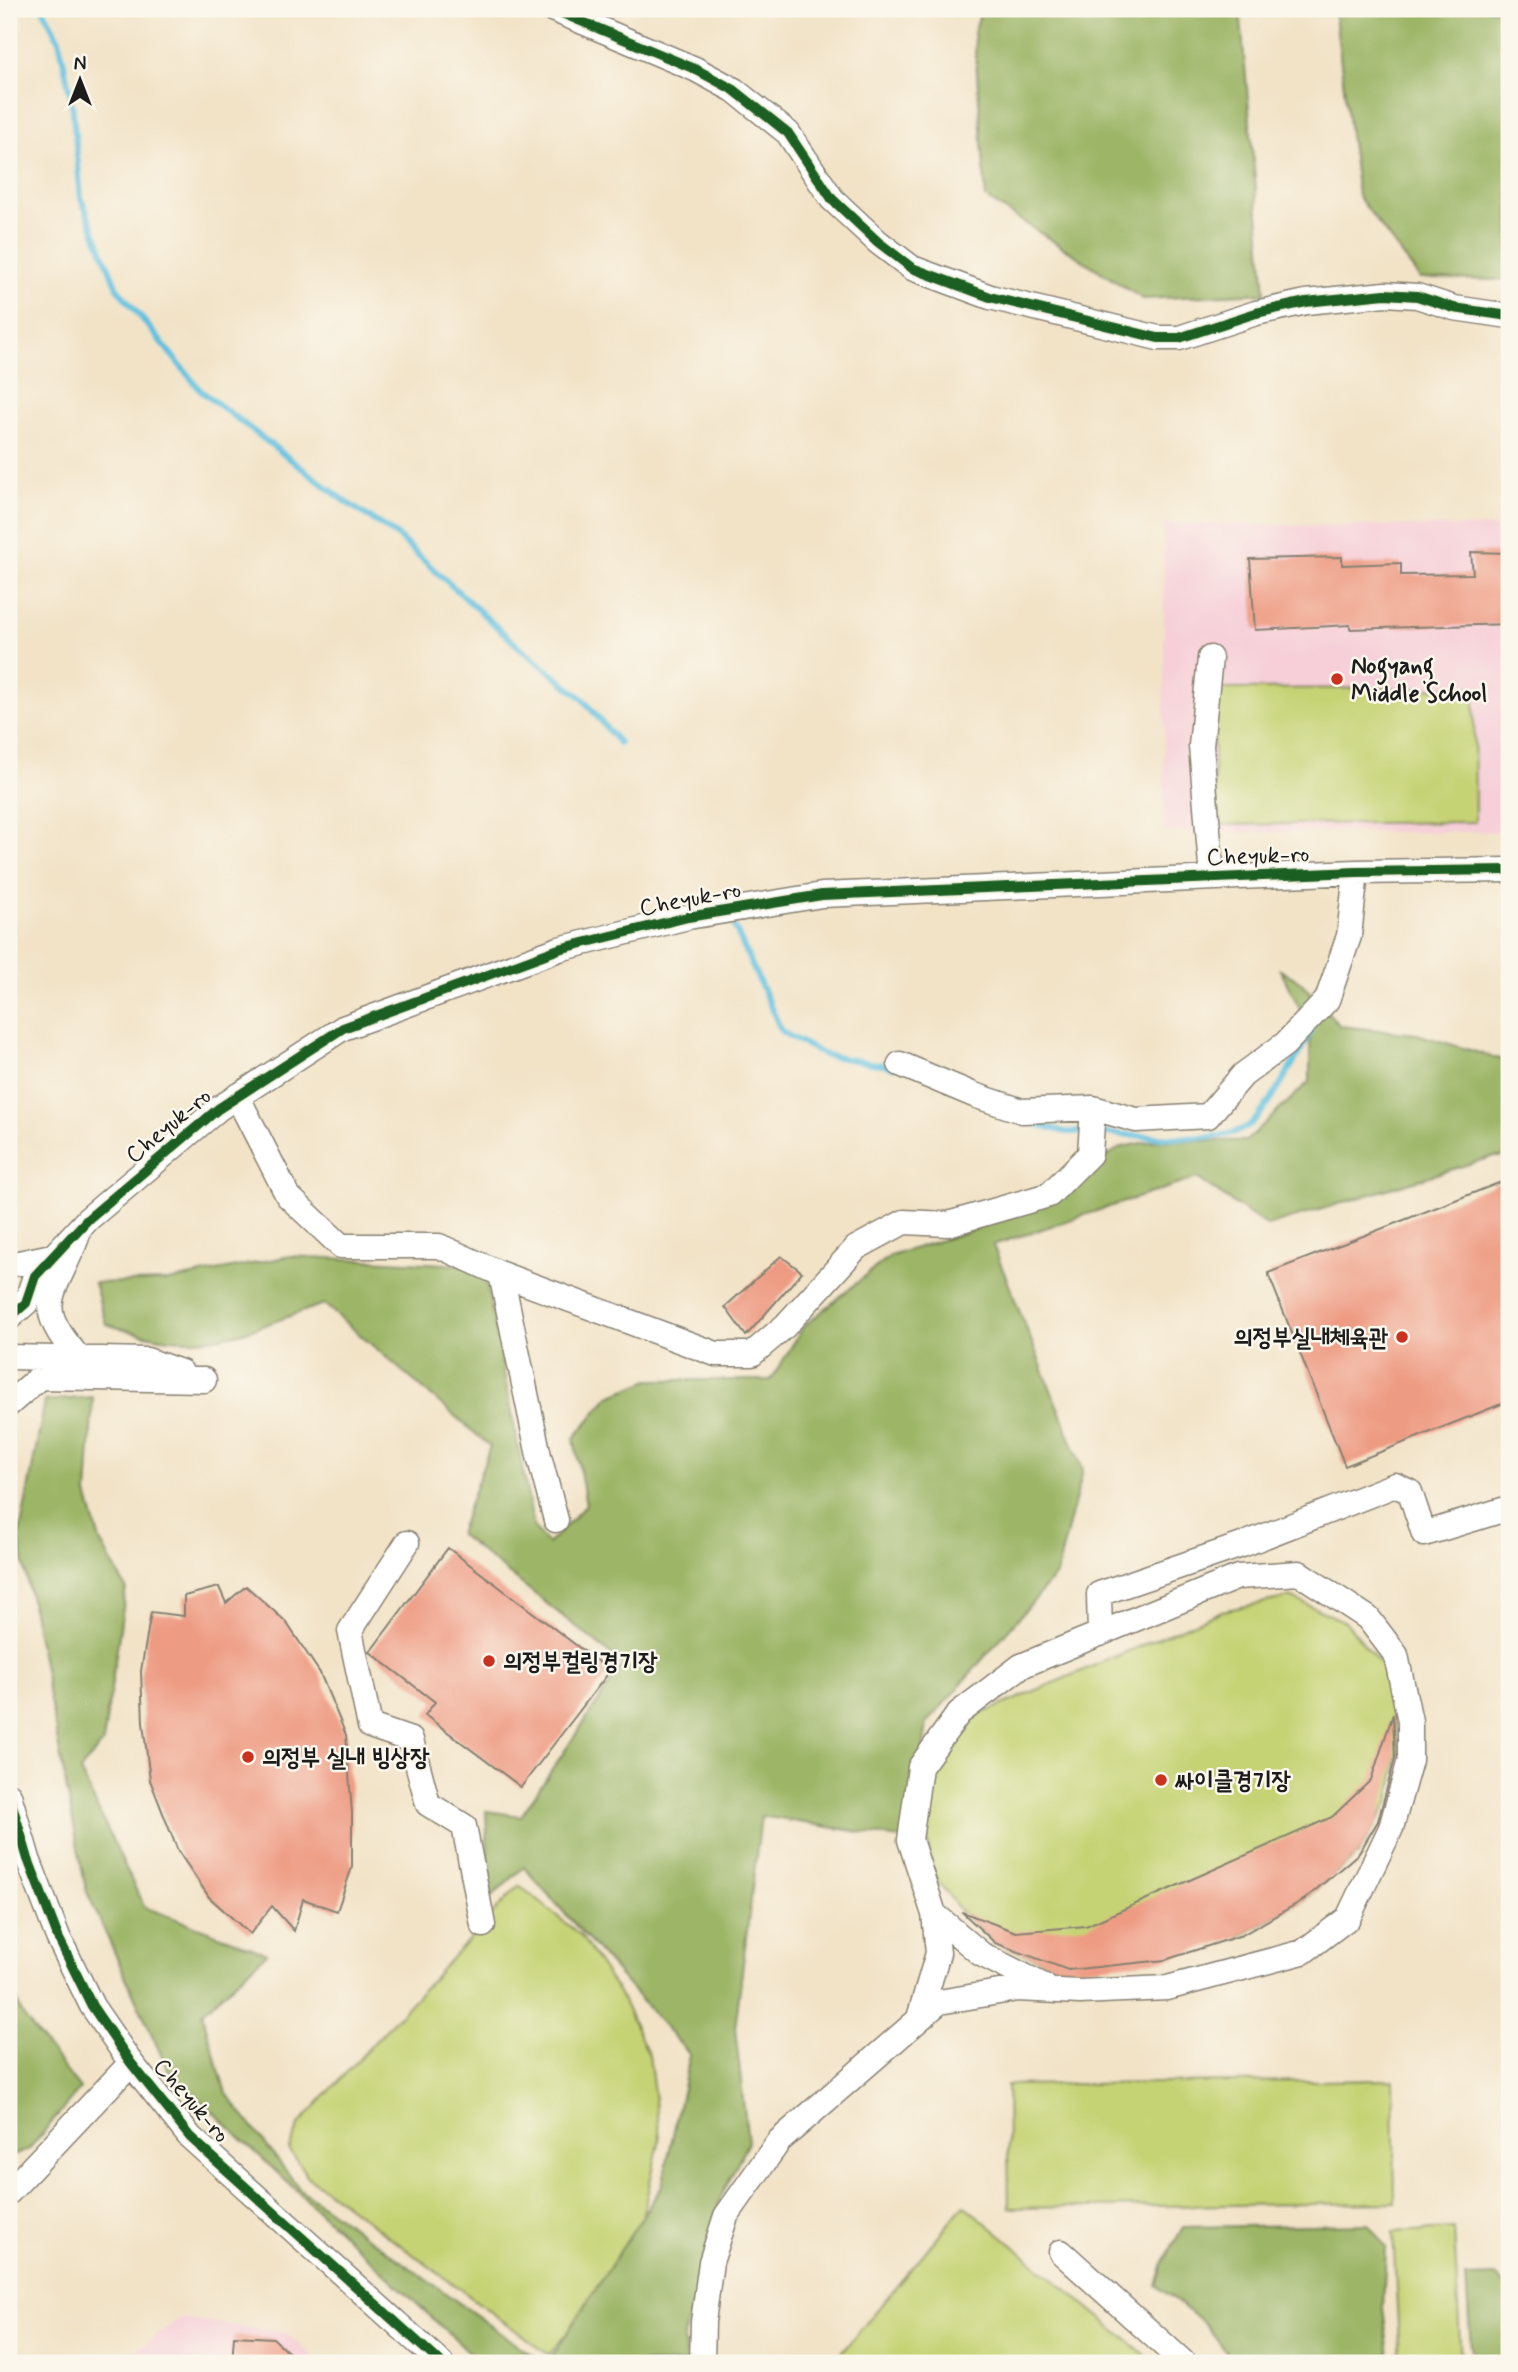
<svg xmlns="http://www.w3.org/2000/svg" width="1518" height="2372" viewBox="0 0 1518 2372" font-family="Mynerve,'Poor Story',sans-serif">
<style>
.built{fill:#f6cfd8}
.green{fill:#c6d375;stroke:#717848;stroke-width:2}
.forest{fill:#9cb566;stroke:#5c6841;stroke-width:2}
.lines{fill:none;stroke-linecap:round;stroke-linejoin:round}
.stream{stroke:#61c0df;stroke-width:6}
.building{fill:#ee9b83}
.minor-casing{stroke:#878072;stroke-width:27}
.minor{stroke:#fff;stroke-width:24}
.cycleway-casing{stroke:#fbf7ec;stroke-width:15}
.cycleway{stroke:#1b5e20;stroke-width:10}
.poi-dot{fill:#c8321e;stroke:#fbf7ec;stroke-width:2.5}
.labels{text-anchor:middle;stroke-width:5;stroke-linejoin:round;paint-order:stroke}
.poi-label{font-size:24px;font-weight:bold;fill:#1c1c1c;stroke:#fbf7ec;text-anchor:start}
.street-label{font-size:24px;fill:#1c1c1c;stroke:#fbf7ec}
</style>
<rect width="100%" height="100%" fill="#fbf7ec"/>
<filter id="ink" filterUnits="userSpaceOnUse"><feTurbulence type="fractalNoise" baseFrequency=".0143" numOctaves="2"/><feDisplacementMap in="SourceGraphic" scale="14" xChannelSelector="R" yChannelSelector="G"/><feConvolveMatrix kernelMatrix="1 2 1 2 8 2 1 2 1" color-interpolation-filters="sRGB"/></filter>
<filter id="wash" filterUnits="userSpaceOnUse"><feTurbulence type="fractalNoise" baseFrequency=".00686" numOctaves="4" result="noise"/><feDisplacementMap in="SourceGraphic" scale="28" xChannelSelector="R" yChannelSelector="G"/><feGaussianBlur stdDeviation="1.57" result="paint"/><feColorMatrix in="noise" values="0 0 0 0 0 0 0 0 0 0 0 0 0 0 0 0 0 1.4 0 .05"/><feComposite in="paint" operator="in"/></filter>
<g filter="url(#wash)">
<rect width="100%" height="100%" fill="#f2e3c7"/>
<!-- built -->
<path class="built" d="M 1164,524 L 1509,527 L 1509,832 L 1164,832 Z
M 180,2318 L 286,2333 L 319,2363 L 128,2363 L 129,2356 Z"/>
<!-- green -->
<path class="green" d="M 1474,688 L 1475,822 L 1214,825 L 1214,689 Z
M 1290,1597 L 1346,1622 L 1383,1667 L 1399,1748 L 1389,1801 L 1359,1853 L 1305,1899 L 1242,1935 L 1068,1970 L 995,1943 L 960,1910 L 932,1873 L 923,1805 L 933,1760 L 981,1714 L 1222,1611 Z
M 519,1885 L 580,1935 L 619,1993 L 649,2055 L 660,2138 L 642,2218 L 607,2284 L 549,2355 L 307,2176 L 289,2149 L 300,2123 Z
M 1393,2080 L 1395,2203 L 1009,2208 L 1007,2085 Z
M 964,2205 L 1155,2363 L 833,2363 Z
M 1454,2229 L 1461,2363 L 1400,2363 L 1393,2232 Z"/>
<!-- forest -->
<path class="forest" d="M 982,9 L 1240,9 L 1265,293 L 1143,299 L 986,198 L 974,32 Z
M 1334,9 L 1509,9 L 1509,280 L 1420,279 L 1358,196 Z
M 1280,970 L 1300,981 L 1340,1026 L 1417,1034 L 1509,1062 L 1509,1157 L 1492,1157 L 1267,1226 L 1197,1178 L 993,1245 L 1083,1470 L 1056,1575 L 927,1723 L 910,1840 L 761,1816 L 735,2029 L 748,2142 L 720,2199 L 684,2337 L 686,2363 L 548,2363 L 662,2186 L 690,2055 L 524,1867 L 490,1898 L 486,1811 L 521,1816 L 623,1664 L 459,1534 L 490,1446 L 324,1304 C 284,1317 238,1339 195,1340 C 164,1341 135,1333 106,1324 L 94,1283 L 168,1281 L 290,1256 L 483,1266 L 534,1528 L 548,1544 L 586,1505 L 574,1438 L 609,1396 L 649,1380 L 771,1380 L 804,1326 L 890,1256 L 983,1227 L 1122,1147 L 1157,1140 L 1246,1141 L 1310,1081 L 1310,1028 Z
M 93,1397 L 87,1494 L 100,1541 L 126,1588 L 103,1742 L 80,1771 L 144,1907 L 267,1953 L 202,2013 L 226,2093 L 300,2189 L 543,2363 L 480,2363 L 168,2070 L 86,1890 L 19,1538 L 45,1401 Z
M 9,1985 L 24,2017 L 80,2089 L 29,2149 L 9,2158 Z
M 1368,2224 L 1386,2247 L 1383,2308 L 1390,2363 L 1234,2363 L 1205,2324 L 1156,2285 L 1163,2263 L 1183,2227 Z
M 1496,2276 L 1509,2289 L 1509,2363 L 1472,2363 L 1466,2277 Z"/>
<g class="lines">
<!-- stream -->
<path class="stream" d="M 43,9 L 59,40 L 72,103 L 81,198 L 117,288 L 201,391 L 346,502 L 396,535 L 519,647 L 582,698 L 619,743
M 735,928 L 782,1032 L 824,1055 L 894,1067
M 1026,1121 L 1065,1132 L 1088,1132
M 1098,1133 C 1136,1134 1217,1147 1248,1126 C 1266,1114 1300,1052 1311,1031"/>
</g>
<g id="blocks">
<!-- building -->
<path class="building" d="M 1471,552 L 1509,553 L 1509,624 L 1350,629 L 1350,625 L 1255,630 L 1250,559 L 1342,557 L 1342,565 L 1401,563 L 1401,575 L 1473,574 Z
M 1509,1179 L 1509,1401 L 1345,1466 L 1268,1273 Z
M 781,1256 L 802,1272 L 746,1336 L 725,1307 Z
M 448,1548 L 610,1671 L 521,1787 L 425,1715 L 435,1702 L 370,1652 Z
M 246,1586 L 286,1622 L 320,1673 L 346,1735 L 352,1813 L 352,1867 L 337,1911 L 303,1899 L 294,1931 L 272,1906 L 250,1934 L 209,1897 L 178,1851 L 150,1780 L 143,1723 L 141,1671 L 151,1612 L 184,1616 L 184,1596 L 219,1587 L 226,1603 Z
M 1393,1714 L 1395,1758 L 1378,1821 L 1359,1853 L 1305,1899 L 1242,1935 L 1165,1960 L 1068,1970 L 995,1943 L 962,1912 L 1016,1932 L 1086,1926 L 1332,1817 L 1371,1780 Z
M 234,2336 L 273,2338 L 300,2363 L 232,2363 Z"/>
</g>
</g>
<g filter="url(#ink)">
<use href="#blocks" fill-opacity="0" stroke="#878072" stroke-width="2"/>
<g class="lines">
<defs>
<path id="minor" d="M 552,9 L 695,69 L 734,90 L 788,133 L 832,199 L 878,242 L 912,268 L 990,297 L 1158,338 L 1179,338 L 1256,313 L 1306,302 L 1385,294 L 1417,296 L 1454,308 L 1509,316
M 1210,658 L 1201,746 L 1212,878
M 900,1064 L 974,1095 L 1022,1111 L 1093,1108 L 1136,1120 L 1208,1116 L 1243,1075 L 1285,1044 L 1327,1000 L 1349,936 L 1356,872
M 237,1096 L 288,1196 L 341,1246 L 439,1246 L 501,1274 L 539,1456 L 556,1520
M 77,1237 C 53,1300 30,1303 81,1360
M 9,1265 L 52,1256
M 501,1274 L 716,1354 L 752,1354 L 785,1326 L 856,1248 L 904,1222 L 948,1224 L 1049,1195 L 1090,1154 L 1093,1108
M 9,1318 L 26,1303 L 35,1276 L 88,1219 L 218,1109 L 343,1028 L 559,949 L 688,917 L 822,895 L 1356,872 L 1509,870
M 9,1357 L 147,1360 L 181,1372
M 9,1404 L 40,1377 L 204,1380
M 407,1543 L 350,1631 L 370,1726 L 411,1740 L 428,1804 L 464,1826 L 483,1925
M 1100,1634 L 1099,1594 L 1242,1545 L 1395,1485 L 1410,1492 L 1424,1534 L 1509,1508
M 9,1795 L 28,1859 L 58,1937 L 92,2006 L 131,2063 L 190,2137 L 441,2363
M 934,1914 L 981,1954 L 1044,1986
M 9,2192 L 131,2063
M 1061,2252 L 1184,2363
M 702,2363 L 703,2322 L 711,2262 L 726,2216 L 779,2141 L 939,2002 L 1017,1989 L 1080,1992 L 1167,1988 L 1303,1952 L 1348,1918 L 1391,1828 L 1410,1760 L 1410,1721 L 1396,1655 L 1368,1618 L 1299,1573 L 1238,1577 L 1021,1666 L 959,1713 L 920,1767 L 910,1840 L 934,1914 L 938,1953 L 919,2018"/>
</defs>
<!-- minor casing -->
<use href="#minor" class="minor-casing"/>
<!-- minor -->
<use href="#minor" class="minor"/>
<defs>
<path id="cycleway" d="M 552,9 L 695,69 L 734,90 L 788,133 L 832,199 L 878,242 L 912,268 L 990,297 L 1158,338 L 1179,338 L 1256,313 L 1306,302 L 1385,294 L 1417,296 L 1454,308 L 1509,316
M 9,1318 L 26,1303 L 35,1276 L 88,1219 L 218,1109 L 343,1028 L 559,949 L 688,917 L 822,895 L 1356,872 L 1509,870
M 9,1795 L 28,1859 L 58,1937 L 92,2006 L 131,2063 L 190,2137 L 441,2363"/>
</defs>
<!-- cycleway casing -->
<use href="#cycleway" class="cycleway-casing"/>
<!-- cycleway -->
<use href="#cycleway" class="cycleway"/>
</g>
</g>
<!-- markers -->
<g class="poi-dot">
<circle cx="1337" cy="679" r="7"/>
<circle cx="1402" cy="1337" r="7"/>
<circle cx="489" cy="1661" r="7"/>
<circle cx="248" cy="1757" r="7"/>
<circle cx="1161" cy="1780" r="7"/>
</g>
<g class="labels">
<!-- poi labels -->
<g class="poi-label">
<text x="1351" y="673">Nogyang<tspan x="1351" dy="28">Middle School</tspan></text>
<text x="1388" y="1345" text-anchor="end">의정부실내체육관</text>
<text x="503" y="1669">의정부컬링경기장</text>
<text x="262" y="1765">의정부 실내 빙상장</text>
<text x="1175" y="1788">싸이클경기장</text>
</g>
<!-- street labels -->
<g class="street-label">
<text transform="translate(1258 855) rotate(-2)" y="8">Cheyuk-ro</text>
<text transform="translate(690 898) rotate(-11)" y="8">Cheyuk-ro</text>
<text transform="translate(168 1125) rotate(-40)" y="8">Cheyuk-ro</text>
<text transform="translate(192 2100) rotate(49)" y="8">Cheyuk-ro</text>
</g>
</g>
<!-- margin -->
<rect width="1518" height="2372" fill="none" stroke="#fbf7ec" stroke-width="35"/>
<!-- north arrow -->
<g transform="translate(80 80)" stroke="#fbf7ec" stroke-width="5" paint-order="stroke">
<path d="M0-5L12 26L0 18L-12 26Z" fill="#1c1c1c"/>
<text y="-10" font-size="19" font-weight="bold" text-anchor="middle" fill="#1c1c1c">N</text>
</g>
</svg>
